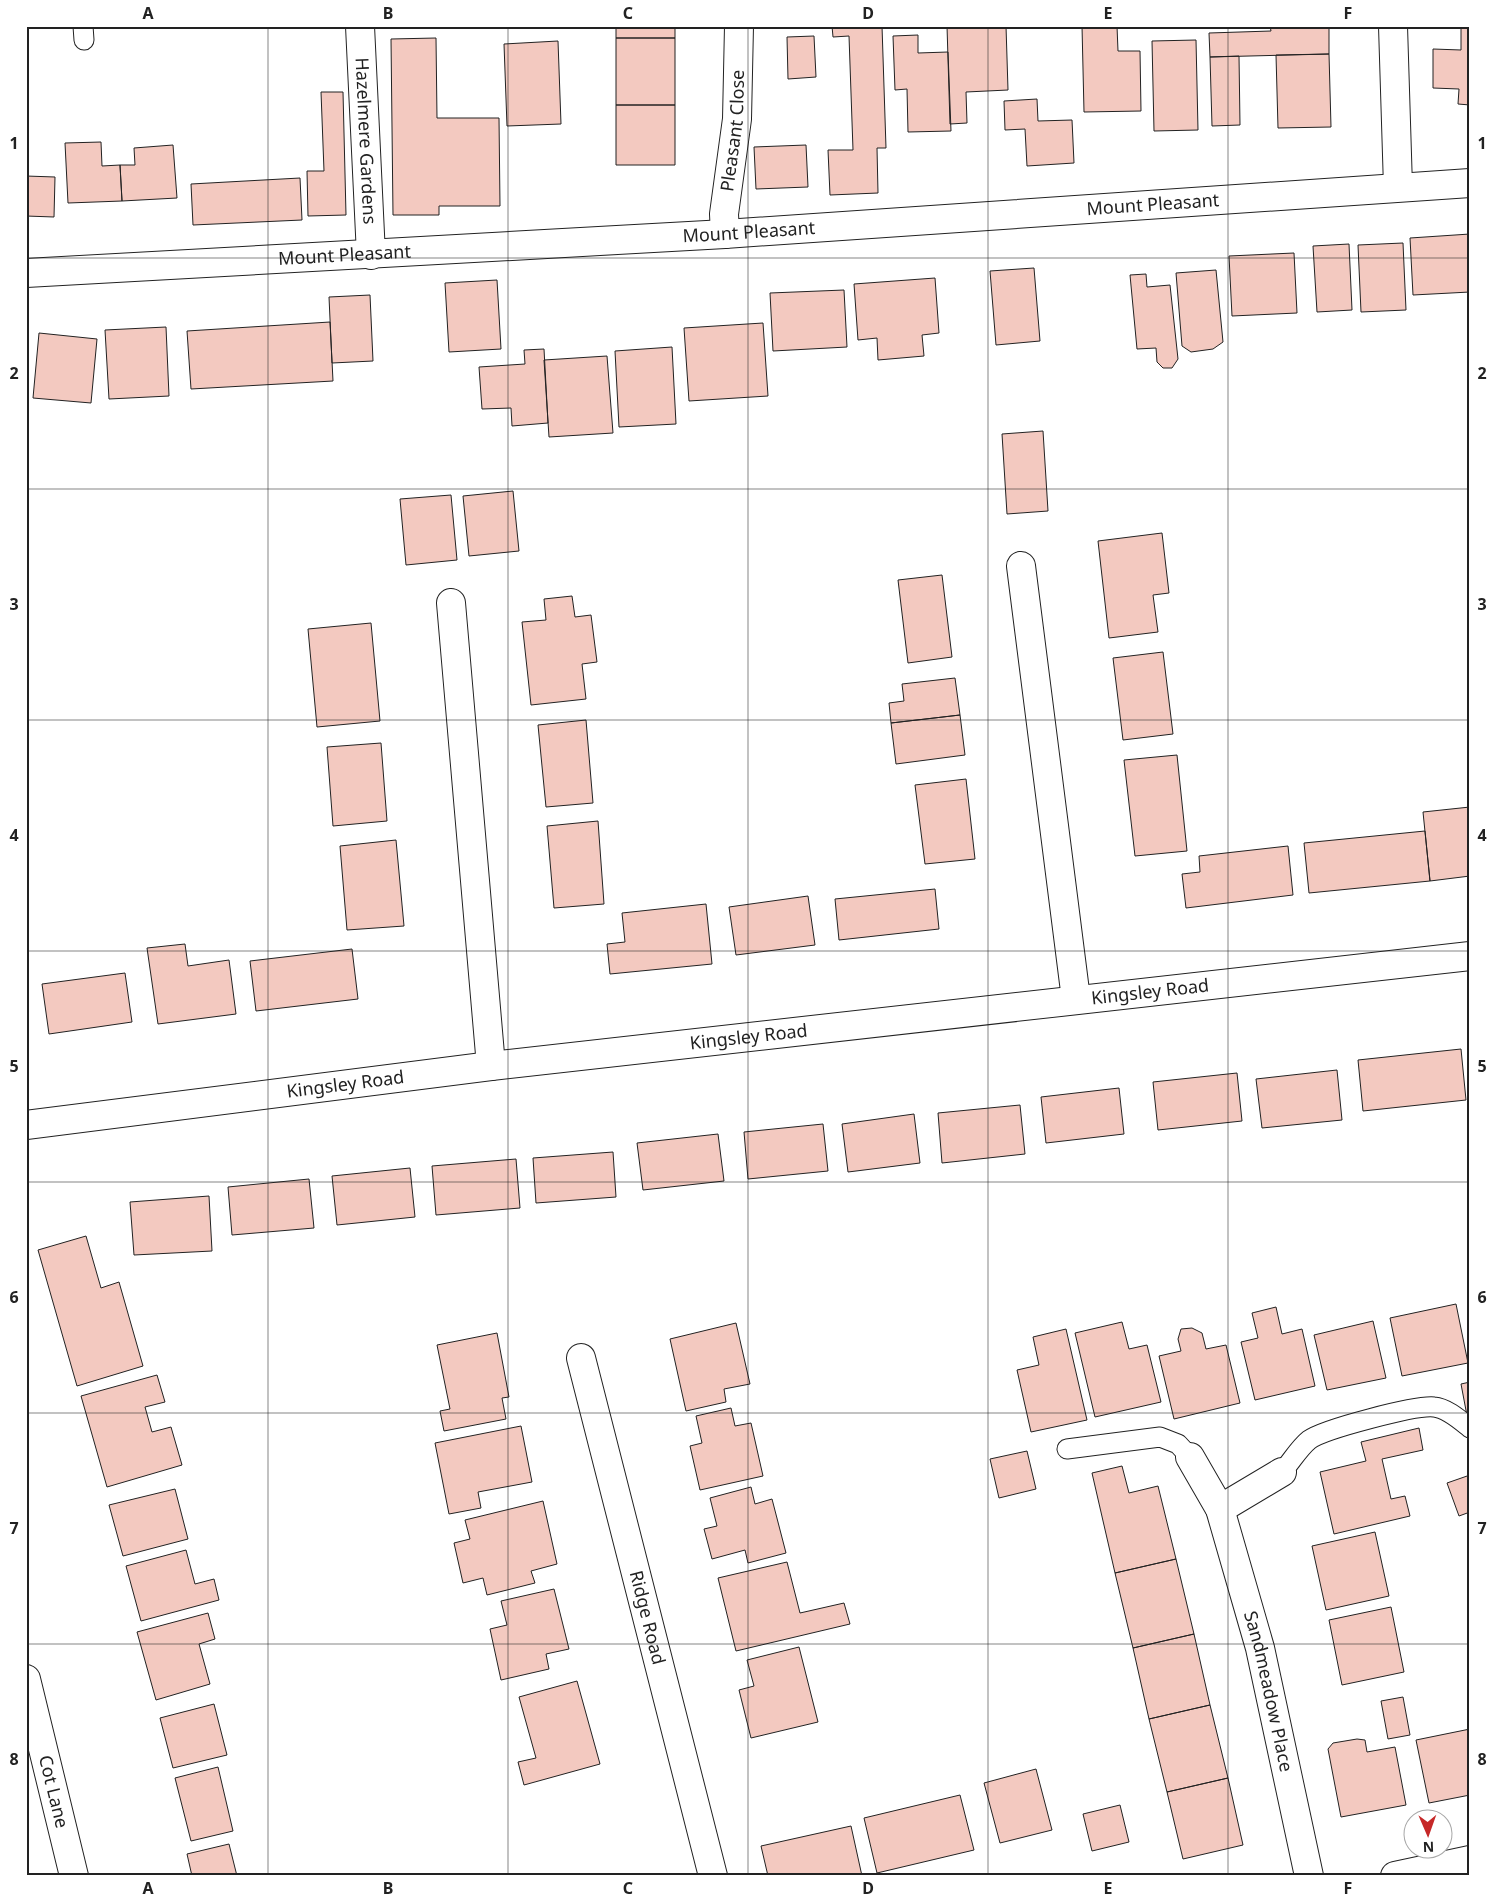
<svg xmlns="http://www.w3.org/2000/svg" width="1496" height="1902" viewBox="0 0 1496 1902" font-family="'Noto Sans',sans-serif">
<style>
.building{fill:#f3c9c0;stroke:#222}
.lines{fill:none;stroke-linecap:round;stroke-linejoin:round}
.lane-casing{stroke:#222;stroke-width:21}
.street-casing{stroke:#222;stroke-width:30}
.secondary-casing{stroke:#222;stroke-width:30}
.lane{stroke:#fff;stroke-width:19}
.street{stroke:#fff;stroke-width:28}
.secondary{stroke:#fff;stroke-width:28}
.grid{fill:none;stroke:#222;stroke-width:1;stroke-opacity:0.55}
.labels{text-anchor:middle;stroke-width:4;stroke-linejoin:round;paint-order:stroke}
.street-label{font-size:18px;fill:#222;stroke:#fff}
.neatline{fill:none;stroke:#222;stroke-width:2}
.grid-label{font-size:16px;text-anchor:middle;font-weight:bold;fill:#222}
</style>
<rect width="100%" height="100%" fill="#fff"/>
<!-- building -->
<path class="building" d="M 616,26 L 675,26 L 675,38 L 616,38 Z
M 832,26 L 882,26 L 886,148 L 877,148 L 878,193 L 830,195 L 828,150 L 853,150 L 849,36 L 833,37 Z
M 947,26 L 1006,26 L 1008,90 L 966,92 L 967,123 L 950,124 Z
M 1082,26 L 1117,26 L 1118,51 L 1140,51 L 1141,111 L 1084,112 Z
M 1270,26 L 1329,26 L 1329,54 L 1210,57 L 1209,33 L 1271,31 Z
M 1463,26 L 1470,26 L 1470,105 L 1458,104 L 1459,89 L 1433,88 L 1433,49 L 1461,50 L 1461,28 Z
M 918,35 L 918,53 L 948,52 L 951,131 L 908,132 L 907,89 L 895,90 L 893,36 Z
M 814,36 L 816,77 L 788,79 L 787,37 Z
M 436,38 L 437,118 L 499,118 L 500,206 L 439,206 L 439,215 L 393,215 L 391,39 Z
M 616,38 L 675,38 L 675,105 L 616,105 Z
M 1196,40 L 1198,130 L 1154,131 L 1152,41 Z
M 558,41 L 561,124 L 507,126 L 504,44 Z
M 1329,54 L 1331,127 L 1278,128 L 1276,55 Z
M 1239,56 L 1240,125 L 1212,126 L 1210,57 Z
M 321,92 L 343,92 L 346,215 L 308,216 L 307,171 L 324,171 Z
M 1037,99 L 1038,121 L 1072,120 L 1074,163 L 1027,166 L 1025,129 L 1005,130 L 1004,101 Z
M 616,105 L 675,105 L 675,165 L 616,165 Z
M 101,142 L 102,166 L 120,165 L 122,201 L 68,203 L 65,143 Z
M 173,145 L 177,198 L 122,201 L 120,165 L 135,165 L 134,148 Z
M 806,145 L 808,187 L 756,189 L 754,147 Z
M 26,176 L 55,177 L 54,217 L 26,216 Z
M 300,178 L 302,220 L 193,225 L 191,184 Z
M 1470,234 L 1470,292 L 1413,295 L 1410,238 Z
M 1403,243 L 1406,310 L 1361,312 L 1358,245 Z
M 1349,244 L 1352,310 L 1317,312 L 1313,246 Z
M 1294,253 L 1297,313 L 1232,316 L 1229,256 Z
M 1034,268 L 1040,341 L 996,345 L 990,271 Z
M 1216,270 L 1223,342 L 1213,349 L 1191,352 L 1182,346 L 1176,273 Z
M 1146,274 L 1147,287 L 1170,285 L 1178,359 L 1172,368 L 1163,368 L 1157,362 L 1156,348 L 1137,349 L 1130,275 Z
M 935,278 L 939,333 L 922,335 L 924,356 L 878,360 L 877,338 L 858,340 L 854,284 Z
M 497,280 L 501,349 L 449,352 L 445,283 Z
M 844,290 L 847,347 L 773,351 L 770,293 Z
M 370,295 L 373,361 L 332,363 L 329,297 Z
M 330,322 L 333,381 L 191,389 L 187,331 Z
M 763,323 L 768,396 L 689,401 L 684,328 Z
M 166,327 L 169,396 L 109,399 L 105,330 Z
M 39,333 L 97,339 L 91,403 L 33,398 Z
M 672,347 L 676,424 L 619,427 L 615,351 Z
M 544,349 L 548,423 L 512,426 L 511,408 L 482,409 L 479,367 L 525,364 L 524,350 Z
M 607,356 L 613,433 L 549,437 L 544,360 Z
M 1043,431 L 1048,511 L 1007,514 L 1002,434 Z
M 513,491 L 519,551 L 469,556 L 463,496 Z
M 451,495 L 457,560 L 406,565 L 400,499 Z
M 1162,533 L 1169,593 L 1153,595 L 1158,632 L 1109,638 L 1098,541 Z
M 942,575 L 952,657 L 908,663 L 898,580 Z
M 572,596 L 575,617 L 591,615 L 597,662 L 582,664 L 586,699 L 531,705 L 522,622 L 546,620 L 544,599 Z
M 371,623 L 380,721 L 317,727 L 308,629 Z
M 1163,652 L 1173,734 L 1123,740 L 1113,658 Z
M 955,678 L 960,715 L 891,723 L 889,703 L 904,701 L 902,684 Z
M 960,715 L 965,755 L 896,764 L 891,723 Z
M 586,720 L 593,803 L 546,807 L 538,725 Z
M 381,743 L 387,821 L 333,826 L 327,747 Z
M 1177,755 L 1187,851 L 1135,856 L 1124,760 Z
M 966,779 L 975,859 L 925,864 L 915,785 Z
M 1470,807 L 1470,876 L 1430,881 L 1423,812 Z
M 598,821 L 604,904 L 554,908 L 547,826 Z
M 1425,831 L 1430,881 L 1309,893 L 1304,843 Z
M 396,840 L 404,926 L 347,930 L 340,846 Z
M 1288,846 L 1293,895 L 1186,908 L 1182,874 L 1200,872 L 1199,856 Z
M 935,889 L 939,929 L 839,940 L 835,899 Z
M 808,896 L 815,945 L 736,955 L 729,907 Z
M 706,904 L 712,964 L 610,974 L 607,944 L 625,942 L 622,913 Z
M 185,944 L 188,966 L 229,960 L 236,1014 L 158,1024 L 147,948 Z
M 352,949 L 358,999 L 256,1011 L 250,961 Z
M 125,973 L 132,1022 L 49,1034 L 42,984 Z
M 1461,1049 L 1466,1100 L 1363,1111 L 1358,1060 Z
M 1337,1070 L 1342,1120 L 1262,1128 L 1256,1079 Z
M 1237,1073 L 1242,1121 L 1158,1130 L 1153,1082 Z
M 1119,1088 L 1124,1134 L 1046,1143 L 1041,1097 Z
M 1020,1105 L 1025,1154 L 942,1163 L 938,1113 Z
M 914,1114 L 920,1163 L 848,1172 L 842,1124 Z
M 823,1124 L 828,1171 L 748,1179 L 744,1132 Z
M 718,1134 L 724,1181 L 643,1190 L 637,1143 Z
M 613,1152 L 616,1197 L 536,1203 L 533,1158 Z
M 516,1159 L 520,1208 L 436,1215 L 432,1166 Z
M 410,1168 L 415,1217 L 337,1225 L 332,1176 Z
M 309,1179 L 314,1228 L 232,1235 L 228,1187 Z
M 209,1196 L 212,1251 L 134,1255 L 130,1202 Z
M 86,1236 L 101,1288 L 119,1282 L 143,1366 L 77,1386 L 38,1250 Z
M 1456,1304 L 1468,1363 L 1402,1376 L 1390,1318 Z
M 1276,1307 L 1282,1334 L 1302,1329 L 1315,1386 L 1255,1400 L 1241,1342 L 1258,1338 L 1252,1313 Z
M 1373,1321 L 1386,1378 L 1327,1390 L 1314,1335 Z
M 1122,1322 L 1129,1349 L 1147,1345 L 1161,1402 L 1095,1417 L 1075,1333 Z
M 736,1323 L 750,1384 L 724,1389 L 726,1402 L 686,1411 L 670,1339 Z
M 1192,1328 L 1202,1333 L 1206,1349 L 1226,1345 L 1240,1403 L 1174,1419 L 1159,1356 L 1181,1351 L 1178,1339 L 1181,1329 Z
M 1066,1329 L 1087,1420 L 1031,1432 L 1017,1370 L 1039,1365 L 1033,1337 Z
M 497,1333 L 509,1397 L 502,1398 L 506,1419 L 444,1431 L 440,1411 L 450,1409 L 437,1345 Z
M 157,1375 L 165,1402 L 145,1407 L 152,1432 L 171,1427 L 182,1465 L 107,1487 L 81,1396 Z
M 1470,1382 L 1470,1420 L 1468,1421 L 1461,1384 Z
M 731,1408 L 735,1426 L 751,1423 L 763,1476 L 700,1490 L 690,1446 L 702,1443 L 696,1416 Z
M 521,1426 L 532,1482 L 478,1492 L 481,1508 L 449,1514 L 435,1443 Z
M 1419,1428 L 1423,1450 L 1382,1459 L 1391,1499 L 1405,1496 L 1410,1516 L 1334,1534 L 1320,1472 L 1366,1461 L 1361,1442 Z
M 1027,1451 L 1036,1489 L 999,1498 L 990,1459 Z
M 1122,1466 L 1129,1493 L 1158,1486 L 1176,1559 L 1115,1573 L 1092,1473 Z
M 1470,1475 L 1470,1512 L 1459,1516 L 1447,1483 Z
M 751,1487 L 755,1504 L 772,1499 L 786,1553 L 748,1563 L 745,1550 L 712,1559 L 704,1529 L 717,1526 L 710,1498 Z
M 175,1489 L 188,1539 L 123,1556 L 109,1505 Z
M 543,1501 L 557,1564 L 531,1571 L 535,1583 L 487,1595 L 483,1578 L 463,1583 L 454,1543 L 470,1539 L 465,1520 Z
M 1375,1532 L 1389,1596 L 1326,1610 L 1312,1546 Z
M 186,1550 L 195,1584 L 214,1579 L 219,1600 L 141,1621 L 126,1566 Z
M 1176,1559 L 1194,1634 L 1133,1648 L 1115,1573 Z
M 787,1562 L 800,1613 L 844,1603 L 850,1624 L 736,1651 L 718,1578 Z
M 554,1589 L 569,1649 L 546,1654 L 549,1669 L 501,1680 L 490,1629 L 507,1625 L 501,1601 Z
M 1391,1607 L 1404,1672 L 1342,1685 L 1329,1620 Z
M 208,1613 L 215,1639 L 199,1644 L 210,1684 L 156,1700 L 137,1632 Z
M 1194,1634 L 1210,1705 L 1149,1719 L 1133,1648 Z
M 799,1647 L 818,1722 L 751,1738 L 739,1690 L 754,1686 L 747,1660 Z
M 577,1681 L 600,1764 L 524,1785 L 518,1762 L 536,1758 L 519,1697 Z
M 1403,1697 L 1410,1735 L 1388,1739 L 1381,1701 Z
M 214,1704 L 227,1755 L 173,1768 L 160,1718 Z
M 1210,1705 L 1228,1778 L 1167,1792 L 1149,1719 Z
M 1470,1729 L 1470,1795 L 1429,1803 L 1416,1740 Z
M 1357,1739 L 1365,1740 L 1367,1752 L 1395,1747 L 1406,1805 L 1341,1817 L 1328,1749 L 1333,1743 Z
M 218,1767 L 233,1831 L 191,1841 L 175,1778 Z
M 1036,1769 L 1052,1830 L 1000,1843 L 984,1783 Z
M 1228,1778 L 1243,1845 L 1183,1859 L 1167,1792 Z
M 960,1795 L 974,1850 L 877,1873 L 864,1818 Z
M 1120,1805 L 1129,1842 L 1092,1851 L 1083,1814 Z
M 851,1826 L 862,1876 L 768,1876 L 761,1846 Z
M 229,1844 L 237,1876 L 192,1876 L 187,1854 Z"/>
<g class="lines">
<defs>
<path id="lane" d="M 83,26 L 84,40
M 1067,1449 L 1160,1437 L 1178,1444 L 1190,1457
M 1282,1472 C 1291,1462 1299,1448 1309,1440 C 1324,1429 1416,1405 1434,1407 C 1447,1408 1460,1420 1470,1428"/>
<g id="street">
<path id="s1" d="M 360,26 L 371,255"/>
<path d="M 1393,26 L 1398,187"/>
<path id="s2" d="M 725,234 L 724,214 L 737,119 L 739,26"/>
<path id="s3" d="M 26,273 L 725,234 L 1470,183"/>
<path d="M 1021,566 L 1076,999"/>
<path d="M 451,603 L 491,1066"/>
<path id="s4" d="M 26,1125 L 491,1066 L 1470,956"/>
<path id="s5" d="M 581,1358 L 713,1876"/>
<path id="s6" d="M 1190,1457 L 1220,1509 L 1260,1648 L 1309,1876"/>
<path d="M 1220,1509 L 1282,1472"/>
<path d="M 1395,1876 L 1470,1860"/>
</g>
<g id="secondary">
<path id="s7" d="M 26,1679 L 74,1876"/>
</g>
</defs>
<!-- lane casing -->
<use href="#lane" class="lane-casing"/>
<!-- street casing -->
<use href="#street" class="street-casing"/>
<!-- secondary casing -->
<use href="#secondary" class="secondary-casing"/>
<!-- lane -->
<use href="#lane" class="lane"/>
<!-- street -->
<use href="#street" class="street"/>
<!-- secondary -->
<use href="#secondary" class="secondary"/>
</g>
<!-- grid -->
<path class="grid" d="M 268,26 L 268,1876M 508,26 L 508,1876M 748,26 L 748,1876M 988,26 L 988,1876M 1228,26 L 1228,1876M 26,258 L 1470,258M 26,489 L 1470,489M 26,720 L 1470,720M 26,951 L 1470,951M 26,1182 L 1470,1182M 26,1413 L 1470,1413M 26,1644 L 1470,1644"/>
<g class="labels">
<!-- street labels -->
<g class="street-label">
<text dy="6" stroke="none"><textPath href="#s2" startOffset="104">Pleasant Close</textPath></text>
<text dy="6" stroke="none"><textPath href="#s1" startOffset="115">Hazelmere Gardens</textPath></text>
<text dy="6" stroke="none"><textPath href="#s3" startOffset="1129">Mount Pleasant</textPath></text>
<text dy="6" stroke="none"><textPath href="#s3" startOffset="724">Mount Pleasant</textPath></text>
<text dy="6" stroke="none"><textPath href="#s3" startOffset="319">Mount Pleasant</textPath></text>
<text dy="6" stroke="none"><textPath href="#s4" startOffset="1132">Kingsley Road</textPath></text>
<text dy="6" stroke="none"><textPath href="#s4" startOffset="728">Kingsley Road</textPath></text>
<text dy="6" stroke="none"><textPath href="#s4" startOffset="322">Kingsley Road</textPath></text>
<text dy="6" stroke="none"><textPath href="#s5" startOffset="268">Ridge Road</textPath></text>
<text dy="6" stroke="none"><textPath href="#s6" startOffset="249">Sandmeadow Place</textPath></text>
<text dy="6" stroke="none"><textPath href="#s7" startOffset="116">Cot Lane</textPath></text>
</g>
</g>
<!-- border -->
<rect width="1496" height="1902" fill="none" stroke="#ffffff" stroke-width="55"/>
<!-- north arrow -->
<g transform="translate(1428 1834) rotate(178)"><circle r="24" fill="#ffffff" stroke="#a7a7a7"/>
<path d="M0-4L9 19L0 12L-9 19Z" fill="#c62828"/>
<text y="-8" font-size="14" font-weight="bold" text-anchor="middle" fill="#222222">N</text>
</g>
<rect x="28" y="28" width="1440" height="1846" class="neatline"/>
<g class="grid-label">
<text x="148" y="19">A</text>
<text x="388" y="19">B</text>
<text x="628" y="19">C</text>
<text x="868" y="19">D</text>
<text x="1108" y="19">E</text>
<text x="1348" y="19">F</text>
<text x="14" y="149">1</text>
<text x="1482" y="149">1</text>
<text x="14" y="379">2</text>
<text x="1482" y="379">2</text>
<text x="14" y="610">3</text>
<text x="1482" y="610">3</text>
<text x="14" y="841">4</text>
<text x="1482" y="841">4</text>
<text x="14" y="1072">5</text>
<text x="1482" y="1072">5</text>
<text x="14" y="1303">6</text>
<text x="1482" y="1303">6</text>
<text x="14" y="1534">7</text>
<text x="1482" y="1534">7</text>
<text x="14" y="1765">8</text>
<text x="1482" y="1765">8</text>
<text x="148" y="1894">A</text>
<text x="388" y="1894">B</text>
<text x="628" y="1894">C</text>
<text x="868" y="1894">D</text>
<text x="1108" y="1894">E</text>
<text x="1348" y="1894">F</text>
</g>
</svg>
